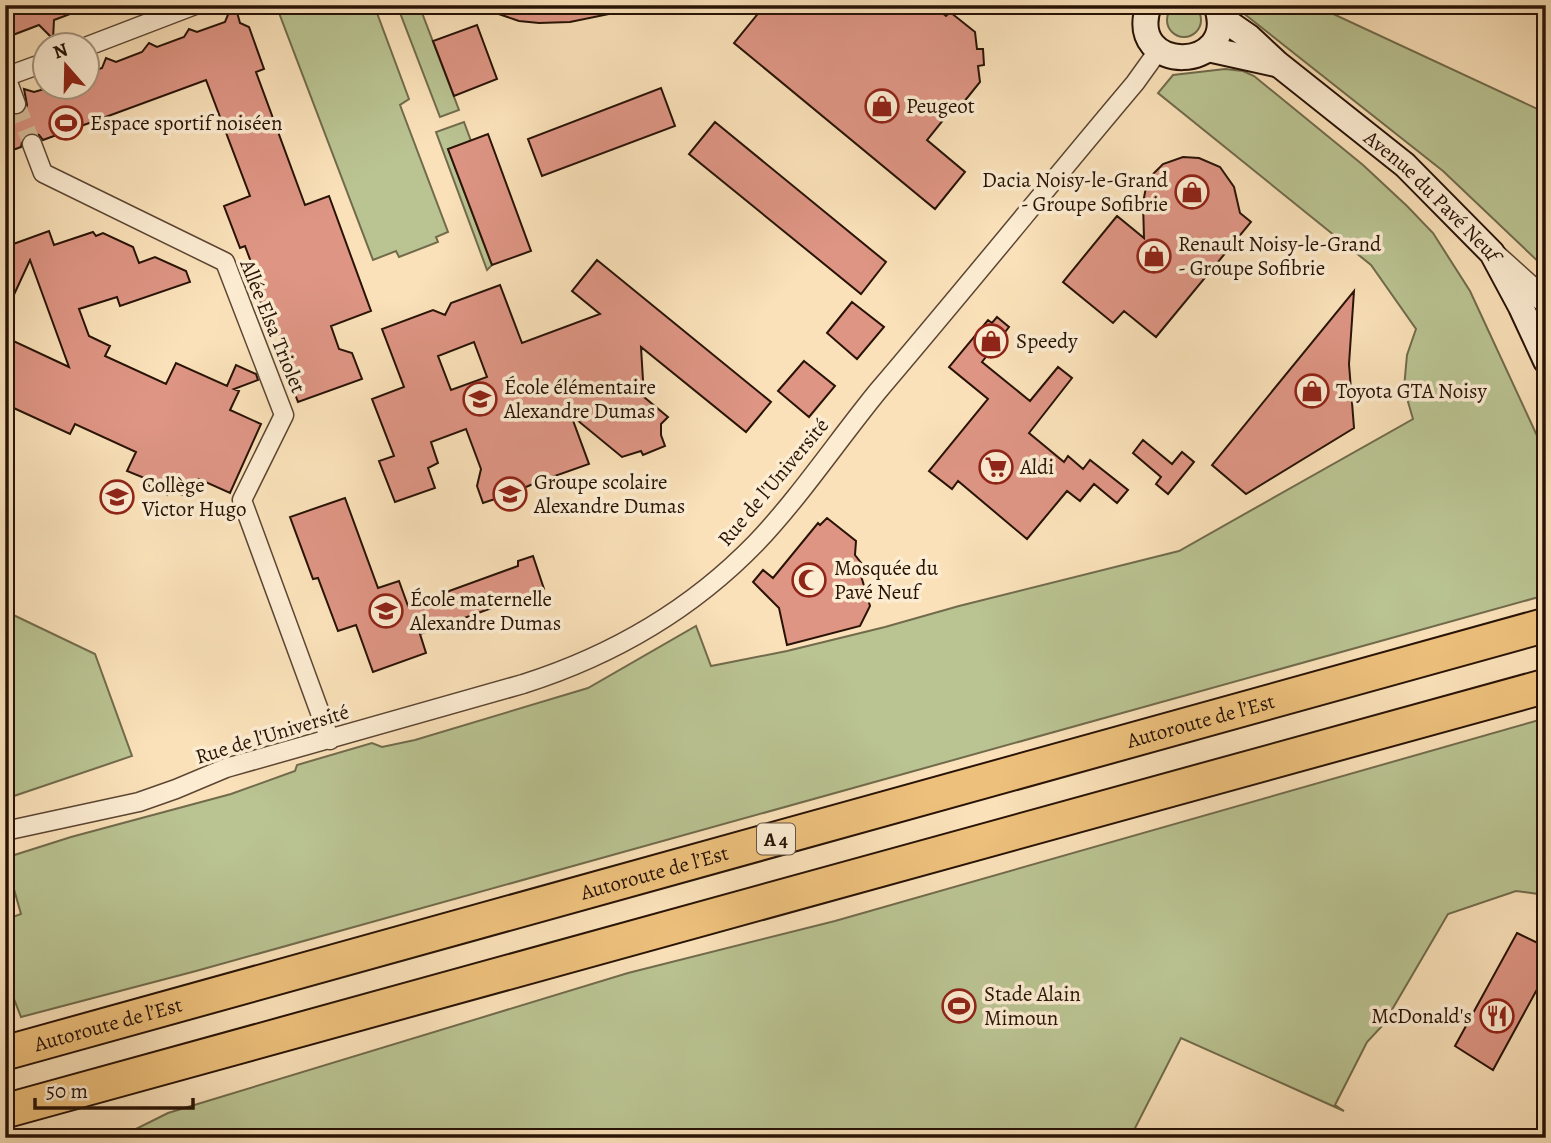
<svg xmlns="http://www.w3.org/2000/svg" width="1551" height="1143" viewBox="0 0 1551 1143" font-family="Alegreya,serif">
<style>
.green{fill:#bac392;stroke:#716b4c;stroke-width:2}
.building{fill:#de9584;stroke:#281306;stroke-width:2;fill-rule:evenodd}
.lines{fill:none;stroke-linecap:round;stroke-linejoin:round}
.minor-tunnel{stroke:#dac29e;stroke-width:18;stroke-dasharray:18 9;stroke-linecap:butt}
.minor-casing{stroke:#5c4633;stroke-width:21}
.tertiary-casing{stroke:#5c4633;stroke-width:26}
.secondary-casing{stroke:#281306;stroke-width:28}
.motorway-casing{stroke:#281306;stroke-width:37}
.minor{stroke:#fcecd2;stroke-width:18}
.tertiary{stroke:#fcecd2;stroke-width:23}
.secondary{stroke:#fcecd2;stroke-width:24}
.motorway{stroke:#edc07c;stroke-width:33}
.labels{text-anchor:middle;stroke-width:7;stroke-linejoin:round;paint-order:stroke}
.shield{fill:#fcecd2;stroke:#685443;stroke-width:2}
.shield-label{font-size:19px;font-weight:bold;fill:#281306}
.poi-label{font-size:21px;fill:#281306;stroke:#fcecd2;text-anchor:start}
.street-label{font-size:21px;fill:#281306;stroke:#fcecd2}
</style>
<rect width="100%" height="100%" fill="#fae1b9"/>
<filter id="stains"><feTurbulence type="fractalNoise" baseFrequency=".00286" numOctaves="4"/><feColorMatrix values="0 0 0 0 .2 0 0 0 0 .09 0 0 0 0 .02 0 0 0 .5 -.17"/></filter>
<radialGradient id="worn" r=".72"><stop offset=".6" stop-color="#630" stop-opacity="0"/><stop offset="1" stop-color="#630" stop-opacity=".3"/></radialGradient>
<!-- green -->
<path class="green" d="M1167 20a17 17 0 1 1 34 0a17 17 0 1 1-34 0Z
M 276,5 L 374,5 L 409,99 L 400,105 L 448,232 L 436,237 L 438,242 L 399,257 L 396,251 L 373,260 Z
M 397,5 L 419,5 L 459,110 L 440,117 Z
M 1233,5 L 1314,5 L 1546,113 L 1546,269 L 1443,171 Z
M 1225,69 L 1243,71 L 1254,76 L 1363,165 L 1407,206 L 1433,233 L 1470,291 L 1546,455 L 1546,595 L 196,971 L 21,1017 L 5,976 L 5,920 L 21,914 L 5,858 L 71,837 L 231,794 L 295,771 L 297,765 L 372,743 L 382,747 L 415,740 L 588,688 L 696,626 L 711,666 L 787,651 L 885,627 L 959,606 L 1179,551 L 1413,419 L 1404,388 L 1407,355 L 1416,329 L 1371,265 L 1158,93 L 1173,75 Z
M 464,122 L 471,141 L 448,149 L 492,265 L 487,270 L 436,132 Z
M 5,611 L 95,654 L 132,756 L 5,799 Z
M 1546,718 L 1546,895 L 1516,891 L 1448,914 L 1383,1025 L 1367,1042 L 1335,1105 L 1344,1111 L 1181,1038 L 1130,1138 L 48,1138 L 81,1131 L 130,1132 L 168,1113 L 628,973 L 835,921 Z"/>
<!-- building -->
<path class="building" d="M 5,5 L 88,5 L 89,7 L 54,20 L 53,39 L 39,25 L 5,38 Z
M 232,5 L 235,5 L 240,23 L 249,27 L 264,69 L 256,72 L 305,205 L 329,196 L 371,311 L 331,326 L 339,349 L 352,353 L 362,379 L 298,402 L 277,346 L 282,344 L 270,312 L 265,313 L 252,280 L 257,278 L 245,246 L 240,248 L 224,206 L 250,196 L 206,80 L 43,140 L 39,135 L 29,133 L 23,137 L 21,147 L 5,153 L 5,115 L 8,111 L 13,115 L 19,115 L 25,111 L 27,105 L 24,89 L 34,92 L 48,88 L 88,88 L 88,73 L 102,68 L 106,58 L 116,62 L 142,52 L 149,43 L 157,47 L 184,37 L 189,29 L 197,32 L 225,22 Z
M 481,5 L 613,5 L 614,13 L 570,22 L 539,23 L 519,21 L 481,8 Z
M 765,5 L 932,5 L 946,16 L 950,12 L 975,32 L 977,49 L 983,49 L 984,65 L 978,66 L 980,82 L 959,108 L 956,104 L 927,140 L 965,172 L 935,209 L 734,43 Z
M 477,25 L 497,79 L 454,96 L 433,41 Z
M 661,88 L 675,126 L 542,176 L 528,139 Z
M 715,122 L 886,262 L 861,294 L 689,154 Z
M 488,134 L 531,251 L 492,265 L 448,149 Z
M 1183,157 L 1199,158 L 1220,167 L 1234,187 L 1240,213 L 1251,222 L 1156,337 L 1124,311 L 1113,323 L 1063,282 L 1117,216 L 1144,238 L 1143,203 L 1146,187 L 1153,174 L 1163,164 Z
M 49,231 L 54,245 L 93,232 L 96,236 L 103,233 L 133,247 L 139,263 L 155,257 L 186,271 L 190,282 L 120,306 L 117,297 L 79,309 L 89,336 L 110,346 L 105,356 L 166,384 L 176,363 L 227,386 L 236,365 L 256,374 L 258,380 L 234,389 L 239,391 L 230,410 L 261,424 L 230,493 L 199,479 L 190,498 L 170,490 L 167,495 L 145,484 L 147,479 L 127,471 L 136,452 L 75,424 L 70,434 L 5,404 L 5,337 L 69,367 L 30,260 L 5,314 L 5,247 Z
M 597,260 L 771,402 L 746,432 L 641,347 L 644,397 L 668,417 L 661,424 L 661,435 L 665,446 L 643,455 L 641,451 L 622,457 L 571,415 L 589,464 L 535,483 L 517,491 L 519,495 L 503,501 L 501,497 L 483,503 L 477,486 L 481,469 L 466,429 L 431,442 L 438,463 L 428,468 L 435,488 L 395,502 L 379,461 L 394,456 L 372,399 L 404,387 L 382,329 L 433,310 L 445,315 L 451,303 L 500,285 L 522,343 L 600,314 L 572,291 ZM 474,342 L 487,377 L 451,390 L 438,356 Z
M 1354,291 L 1349,364 L 1354,428 L 1246,494 L 1212,465 Z
M 852,302 L 884,327 L 857,359 L 827,333 Z
M 997,317 L 1009,327 L 982,362 L 1030,401 L 1058,367 L 1072,378 L 1029,433 L 1064,462 L 1068,456 L 1083,469 L 1090,460 L 1128,490 L 1117,503 L 1094,484 L 1080,501 L 1067,491 L 1027,539 L 958,481 L 952,489 L 929,471 L 988,399 L 949,367 L 988,320 L 992,323 Z
M 804,361 L 835,386 L 809,417 L 778,391 Z
M 1143,440 L 1172,464 L 1182,452 L 1194,462 L 1168,494 L 1156,484 L 1161,477 L 1133,453 Z
M 345,498 L 378,588 L 399,581 L 408,606 L 518,566 L 518,561 L 533,556 L 544,589 L 420,634 L 426,653 L 373,672 L 356,625 L 338,631 L 318,578 L 313,579 L 290,517 Z
M 827,518 L 856,541 L 855,555 L 862,564 L 859,569 L 870,606 L 860,626 L 787,645 L 779,608 L 753,582 L 763,570 L 773,578 L 818,523 L 820,525 Z
M 1517,933 L 1546,947 L 1546,973 L 1493,1070 L 1455,1046 Z"/>
<g class="lines">
<!-- minor-tunnel -->
<path class="minor-tunnel" d="M 16,104 L 32,144"/>
<defs>
<path id="minor" d="M 88,46 L 195,5
M 5,74 L 16,104
M 5,77 L 46,62
M 32,144 L 43,173 L 225,262 L 284,415 L 242,500 L 330,740
M 5,831 L 139,802 L 176,789 L 226,768 L 523,684 C 611,656 691,610 756,543 C 799,498 838,440 878,391 C 965,289 1049,185 1135,83 L 1158,51"/>
<path id="tertiary" d="M 1496,257 L 1546,302"/>
<g id="secondary">
<path d="M 1149,5 C 1124,76 1242,73 1216,5"/>
<path id="s1" d="M 1220,17 L 1249,37 L 1278,64 L 1405,165 L 1492,253 L 1521,307 L 1546,361"/>
<path d="M 1208,49 L 1276,64"/>
</g>
<g id="motorway">
<path id="s2" d="M 5,1053 L 1546,625"/>
<path d="M 5,1111 L 1546,686"/>
</g>
</defs>
<!-- minor casing -->
<use href="#minor" class="minor-casing"/>
<!-- tertiary casing -->
<use href="#tertiary" class="tertiary-casing"/>
<!-- secondary casing -->
<use href="#secondary" class="secondary-casing"/>
<!-- motorway casing -->
<use href="#motorway" class="motorway-casing"/>
<!-- minor -->
<use href="#minor" class="minor"/>
<!-- tertiary -->
<use href="#tertiary" class="tertiary"/>
<!-- secondary -->
<use href="#secondary" class="secondary"/>
<!-- motorway -->
<use href="#motorway" class="motorway"/>
</g>
<!-- icons -->
<defs>
<symbol id="shop-ring" viewBox="-11 -11 22 22"><circle r="9.5" fill="#fcecd2" stroke="#8f2418" stroke-width="1.5"/><path d="M-5-2.5h2.3a2.7 3.5 0 0 1 5.4 0H5L5.5 6h-11ZM-1.5-2.5h3a1.5 2.3 0 0 0-3 0Z" fill="#8f2418"/></symbol>
<symbol id="stadium-ring" viewBox="-11 -11 22 22"><circle r="9.5" fill="#fcecd2" stroke="#8f2418" stroke-width="1.5"/><path d="M0-5a6.5 5 0 1 0 0 10a6.5 5 0 1 0 0-10ZM-3.5-1.8h7v3.6h-7Z" fill="#8f2418"/></symbol>
<symbol id="school-ring" viewBox="-11 -11 22 22"><circle r="9.5" fill="#fcecd2" stroke="#8f2418" stroke-width="1.5"/><path d="M0-5L7-2L0 1L-7-2ZM-4 1L0 2.5L4 1V4Q0 6-4 4Z" fill="#8f2418"/></symbol>
<symbol id="supermarket-ring" viewBox="-11 -11 22 22"><circle r="9.5" fill="#fcecd2" stroke="#8f2418" stroke-width="1.5"/><path d="M-6-5.5h2.5l.6 2H6L4.5 2H-2.5L-4.4-4H-6ZM-1.5 3.2a1.3 1.3 0 1 0 .1 0ZM3 3.2a1.3 1.3 0 1 0 .1 0Z" fill="#8f2418"/></symbol>
<symbol id="mosque-ring" viewBox="-11 -11 22 22"><circle r="9.5" fill="#fcecd2" stroke="#8f2418" stroke-width="1.5"/><path d="M3.5-4.9A6 6 0 1 0 3.5 4.9A5 5 0 1 1 3.5-4.9Z" fill="#8f2418"/></symbol>
<symbol id="restaurant-ring" viewBox="-11 -11 22 22"><circle r="9.5" fill="#fcecd2" stroke="#8f2418" stroke-width="1.5"/><path d="M-5-6h1v4h1v-4h1v4h1v-4h1v5L-1.5 .5V6h-2V.5L-5-1ZM5-6V6H3V1.5H1.5Q1.5-4 5-6Z" fill="#8f2418"/></symbol>
</defs>
<g fill-rule="evenodd">
<use href="#shop-ring" x="863" y="87" width="38" height="38"/>
<use href="#stadium-ring" x="47" y="104" width="38" height="38"/>
<use href="#shop-ring" x="1173" y="173" width="38" height="38"/>
<use href="#shop-ring" x="1135" y="237" width="38" height="38"/>
<use href="#shop-ring" x="972" y="322" width="38" height="38"/>
<use href="#shop-ring" x="1293" y="372" width="38" height="38"/>
<use href="#school-ring" x="461" y="380" width="38" height="38"/>
<use href="#supermarket-ring" x="977" y="448" width="38" height="38"/>
<use href="#school-ring" x="491" y="475" width="38" height="38"/>
<use href="#school-ring" x="98" y="478" width="38" height="38"/>
<use href="#mosque-ring" x="790" y="561" width="38" height="38"/>
<use href="#school-ring" x="367" y="592" width="38" height="38"/>
<use href="#stadium-ring" x="940" y="987" width="38" height="38"/>
<use href="#restaurant-ring" x="1478" y="997" width="38" height="38"/>
</g>
<g class="labels">
<!-- shield labels -->
<rect class="shield" x="757" y="823.5" width="38" height="31" rx="5"/>
<g class="shield-label">
<text x="776" y="846">A 4</text>
</g>
<!-- poi labels -->
<g class="poi-label">
<text x="906" y="113">Peugeot</text>
<text x="90" y="130">Espace sportif noiséen</text>
<text x="1168" y="187" text-anchor="end">Dacia Noisy-le-Grand<tspan x="1168" dy="24">- Groupe Sofibrie</tspan></text>
<text x="1178" y="251">Renault Noisy-le-Grand<tspan x="1178" dy="24">- Groupe Sofibrie</tspan></text>
<text x="1016" y="348">Speedy</text>
<text x="504" y="394">École élémentaire<tspan x="504" dy="24">Alexandre Dumas</tspan></text>
<text x="1336" y="398">Toyota GTA Noisy</text>
<text x="1020" y="474">Aldi</text>
<text x="534" y="489">Groupe scolaire<tspan x="534" dy="24">Alexandre Dumas</tspan></text>
<text x="142" y="492">Collège<tspan x="142" dy="24">Victor Hugo</tspan></text>
<text x="834" y="575">Mosquée du<tspan x="834" dy="24">Pavé Neuf</tspan></text>
<text x="410" y="606">École maternelle<tspan x="410" dy="24">Alexandre Dumas</tspan></text>
<text x="984" y="1001">Stade Alain<tspan x="984" dy="24">Mimoun</tspan></text>
<text x="1472" y="1023" text-anchor="end">McDonald's</text>
</g>
<!-- street labels -->
<g class="street-label">
<text dy="7" stroke="none"><textPath href="#s1" startOffset="278">Avenue du Pavé Neuf</textPath></text>
<text transform="translate(273 326) rotate(68)" y="7">Allée Elsa Triolet</text>
<text transform="translate(773 482) rotate(-50)" y="7">Rue de l'Université</text>
<text dy="7" stroke="none"><textPath href="#s2" startOffset="1241">Autoroute de l’Est</textPath></text>
<text transform="translate(272 734) rotate(-17)" y="7">Rue de l'Université</text>
<text dy="7" stroke="none"><textPath href="#s2" startOffset="674">Autoroute de l’Est</textPath></text>
<text dy="7" stroke="none"><textPath href="#s2" startOffset="107">Autoroute de l’Est</textPath></text>
</g>
</g>
<!-- margin -->
<rect width="1551" height="1143" fill="none" stroke="#fae1b9" stroke-width="28"/>
<rect x="7" y="7" width="1537" height="1129" fill="none" stroke="#281306" stroke-width="3.5"/>
<rect x="14" y="14" width="1523" height="1115" fill="none" stroke="#281306" stroke-width="2"/>
<!-- north arrow -->
<g transform="translate(66 66) rotate(340)"><circle r="33" fill="#fcecd2" stroke="#a79580" stroke-width="2"/>
<path d="M0-5L12 26L0 18L-12 26Z" fill="#8f2418"/>
<text y="-10" font-size="19" font-weight="bold" text-anchor="middle" fill="#281306">N</text>
</g>
<!-- scale -->
<path d="M35 1098v10h158v-10" fill="none" stroke="#281306" stroke-width="3.5"/>
<text x="46" y="1098" font-size="21" fill="#281306" stroke="#fcecd2" stroke-width="5" paint-order="stroke">50 m</text>
<rect width="100%" height="100%" filter="url(#stains)"/>
<rect width="100%" height="100%" fill="url(#worn)"/>
</svg>
